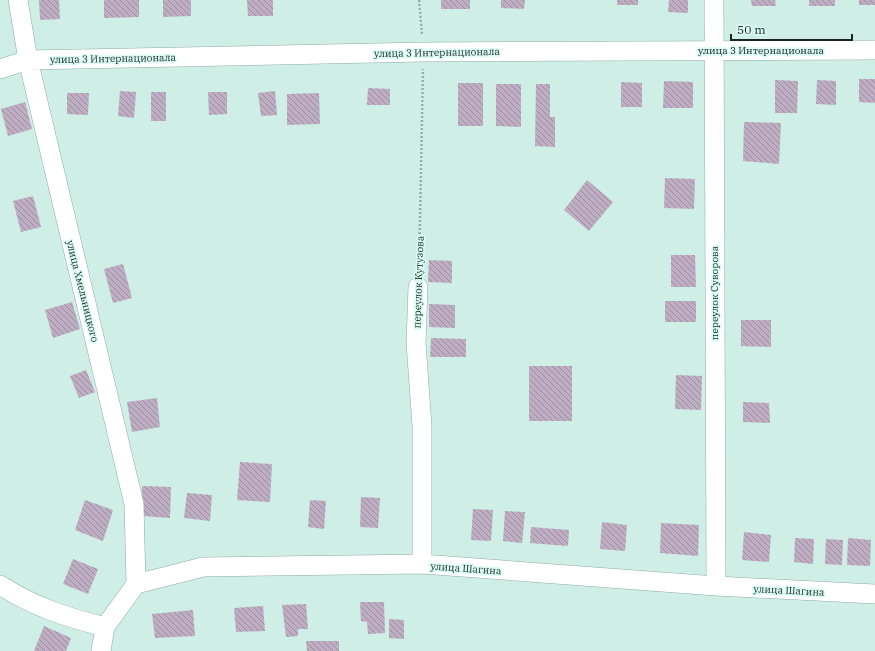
<svg xmlns="http://www.w3.org/2000/svg" width="875" height="651" viewBox="0 0 875 651" font-family="'IBM Plex Serif',serif">
<style>
.building{fill:url(#building-back-hatch)}
.lines{fill:none;stroke-linecap:round;stroke-linejoin:round}
.minor-casing{stroke:#8daca4;stroke-width:20}
.path{stroke:#95aea8;stroke-width:2.5;stroke-dasharray:2 2;stroke-linecap:butt}
.minor{stroke:#fff;stroke-width:19}
.labels{text-anchor:middle;stroke-width:3.5;stroke-linejoin:round;paint-order:stroke}
.street-label{font-size:10px;fill:#192522;stroke:#dbfcf3}
</style>
<defs>
<pattern id="building-back-hatch" width="6" height="6" patternUnits="userSpaceOnUse"><rect width="6" height="6" fill="#bfaec3"/><path d="M-1 5l2 2M0 0l6 6M5-1l2 2" fill="none" stroke="#9a8d9e"/></pattern>
</defs>
<rect width="100%" height="100%" fill="#ceeee6"/>
<!-- building -->
<path class="building" d="M 39,0 L 59,0 L 60,19 L 40,20 Z
M 104,0 L 139,0 L 139,17 L 104,18 Z
M 163,0 L 191,0 L 191,16 L 163,17 Z
M 247,0 L 273,0 L 273,16 L 248,16 Z
M 441,0 L 470,0 L 470,9 L 441,9 Z
M 501,0 L 525,0 L 524,9 L 501,8 Z
M 617,0 L 638,0 L 638,5 L 617,5 Z
M 669,0 L 688,0 L 688,13 L 668,12 Z
M 751,0 L 775,0 L 776,6 L 752,6 Z
M 809,0 L 835,0 L 835,6 L 809,6 Z
M 859,0 L 875,0 L 875,5 L 859,5 Z
M 859,79 L 875,79 L 875,103 L 859,102 Z
M 775,80 L 798,81 L 797,113 L 775,113 Z
M 817,80 L 836,81 L 836,105 L 816,104 Z
M 664,81 L 693,82 L 693,108 L 663,108 Z
M 621,82 L 642,83 L 642,107 L 621,107 Z
M 458,83 L 483,83 L 483,126 L 458,126 Z
M 496,84 L 521,84 L 521,127 L 496,126 Z
M 536,84 L 550,84 L 550,117 L 555,117 L 555,147 L 535,146 Z
M 368,88 L 390,89 L 390,105 L 367,105 Z
M 120,91 L 136,92 L 134,118 L 118,116 Z
M 275,91 L 277,115 L 261,116 L 258,93 Z
M 151,92 L 166,92 L 166,121 L 151,121 Z
M 208,92 L 227,92 L 227,114 L 209,115 Z
M 67,93 L 89,93 L 88,115 L 67,114 Z
M 319,93 L 320,124 L 287,125 L 287,94 Z
M 25,102 L 32,129 L 8,136 L 1,109 Z
M 744,122 L 781,123 L 779,164 L 743,161 Z
M 665,178 L 695,179 L 694,209 L 664,208 Z
M 587,180 L 613,202 L 589,231 L 564,210 Z
M 33,196 L 41,227 L 21,232 L 13,201 Z
M 671,255 L 695,255 L 696,287 L 671,287 Z
M 429,260 L 452,261 L 452,283 L 428,282 Z
M 123,264 L 132,298 L 113,303 L 104,269 Z
M 665,301 L 696,301 L 696,322 L 665,322 Z
M 72,302 L 80,329 L 53,338 L 45,310 Z
M 429,304 L 455,305 L 455,328 L 429,327 Z
M 741,320 L 771,320 L 771,347 L 741,346 Z
M 431,338 L 466,339 L 466,357 L 430,357 Z
M 529,366 L 572,366 L 572,421 L 529,421 Z
M 86,370 L 95,392 L 79,398 L 70,376 Z
M 676,375 L 702,376 L 701,410 L 675,409 Z
M 157,398 L 160,427 L 132,432 L 127,402 Z
M 743,402 L 769,403 L 770,423 L 743,422 Z
M 240,462 L 272,464 L 270,502 L 237,500 Z
M 142,486 L 171,487 L 170,518 L 142,516 Z
M 187,493 L 212,495 L 210,521 L 184,518 Z
M 361,497 L 380,498 L 378,528 L 360,527 Z
M 85,500 L 113,510 L 103,541 L 75,530 Z
M 310,500 L 326,501 L 324,529 L 308,527 Z
M 473,509 L 493,510 L 491,541 L 471,540 Z
M 505,511 L 525,512 L 522,543 L 503,541 Z
M 602,522 L 627,525 L 625,551 L 600,549 Z
M 661,523 L 699,525 L 698,556 L 660,553 Z
M 531,527 L 569,530 L 568,546 L 530,543 Z
M 744,532 L 771,535 L 769,562 L 742,560 Z
M 795,538 L 814,539 L 813,564 L 794,562 Z
M 848,538 L 871,540 L 870,566 L 847,565 Z
M 826,539 L 843,540 L 842,565 L 825,564 Z
M 73,559 L 98,569 L 88,594 L 63,584 Z
M 360,602 L 384,602 L 385,633 L 368,634 L 367,622 L 361,621 Z
M 306,604 L 308,629 L 298,629 L 298,636 L 286,637 L 282,605 Z
M 263,606 L 265,631 L 236,632 L 234,608 Z
M 193,610 L 195,636 L 155,638 L 152,614 Z
M 389,619 L 404,620 L 404,639 L 389,638 Z
M 44,626 L 71,638 L 66,651 L 34,651 Z
M 306,641 L 339,641 L 339,651 L 307,651 Z"/>
<g class="lines">
<defs>
<path id="minor" d="M 18,0 L 28,60 L 134,504 L 136,584
M 714,0 L 716,586
M 0,69 L 28,60 L 423,52 L 875,50
M 418,287 L 416,343 L 422,426 L 422,564
M 0,585 C 34,607 66,617 105,627
M 101,651 L 105,627 L 136,584 L 203,567 L 422,564 L 716,586 L 875,594"/>
</defs>
<!-- minor casing -->
<use href="#minor" class="minor-casing"/>
<!-- path -->
<path class="path" d="M 419,0 L 422,34
M 419,270 L 423,69"/>
<!-- minor -->
<use href="#minor" class="minor"/>
</g>
<g class="labels">
<!-- street labels -->
<g class="street-label">
<text x="761" y="54">улица 3 Интернационала</text>
<text transform="translate(437 52) rotate(-1)" y="4">улица 3 Интернационала</text>
<text transform="translate(113 58) rotate(-1)" y="4">улица 3 Интернационала</text>
<text transform="translate(418 282) rotate(-88)" y="4">переулок Кутузова</text>
<text transform="translate(83 291) rotate(76)" y="4">улица Хмельницкого</text>
<text transform="translate(714 293) rotate(-90)" y="4">переулок Суворова</text>
<text transform="translate(466 568) rotate(4)" y="4">улица Шагина</text>
<text transform="translate(789 590) rotate(3)" y="4">улица Шагина</text>
</g>
</g>
<!-- scale -->
<path d="M731 34v6h121v-6" fill="none" stroke="#192522" stroke-width="2"/>
<text x="737" y="34" font-size="12" fill="#192522" stroke="#dbfcf3" stroke-width="3" paint-order="stroke">50 m</text>
</svg>
